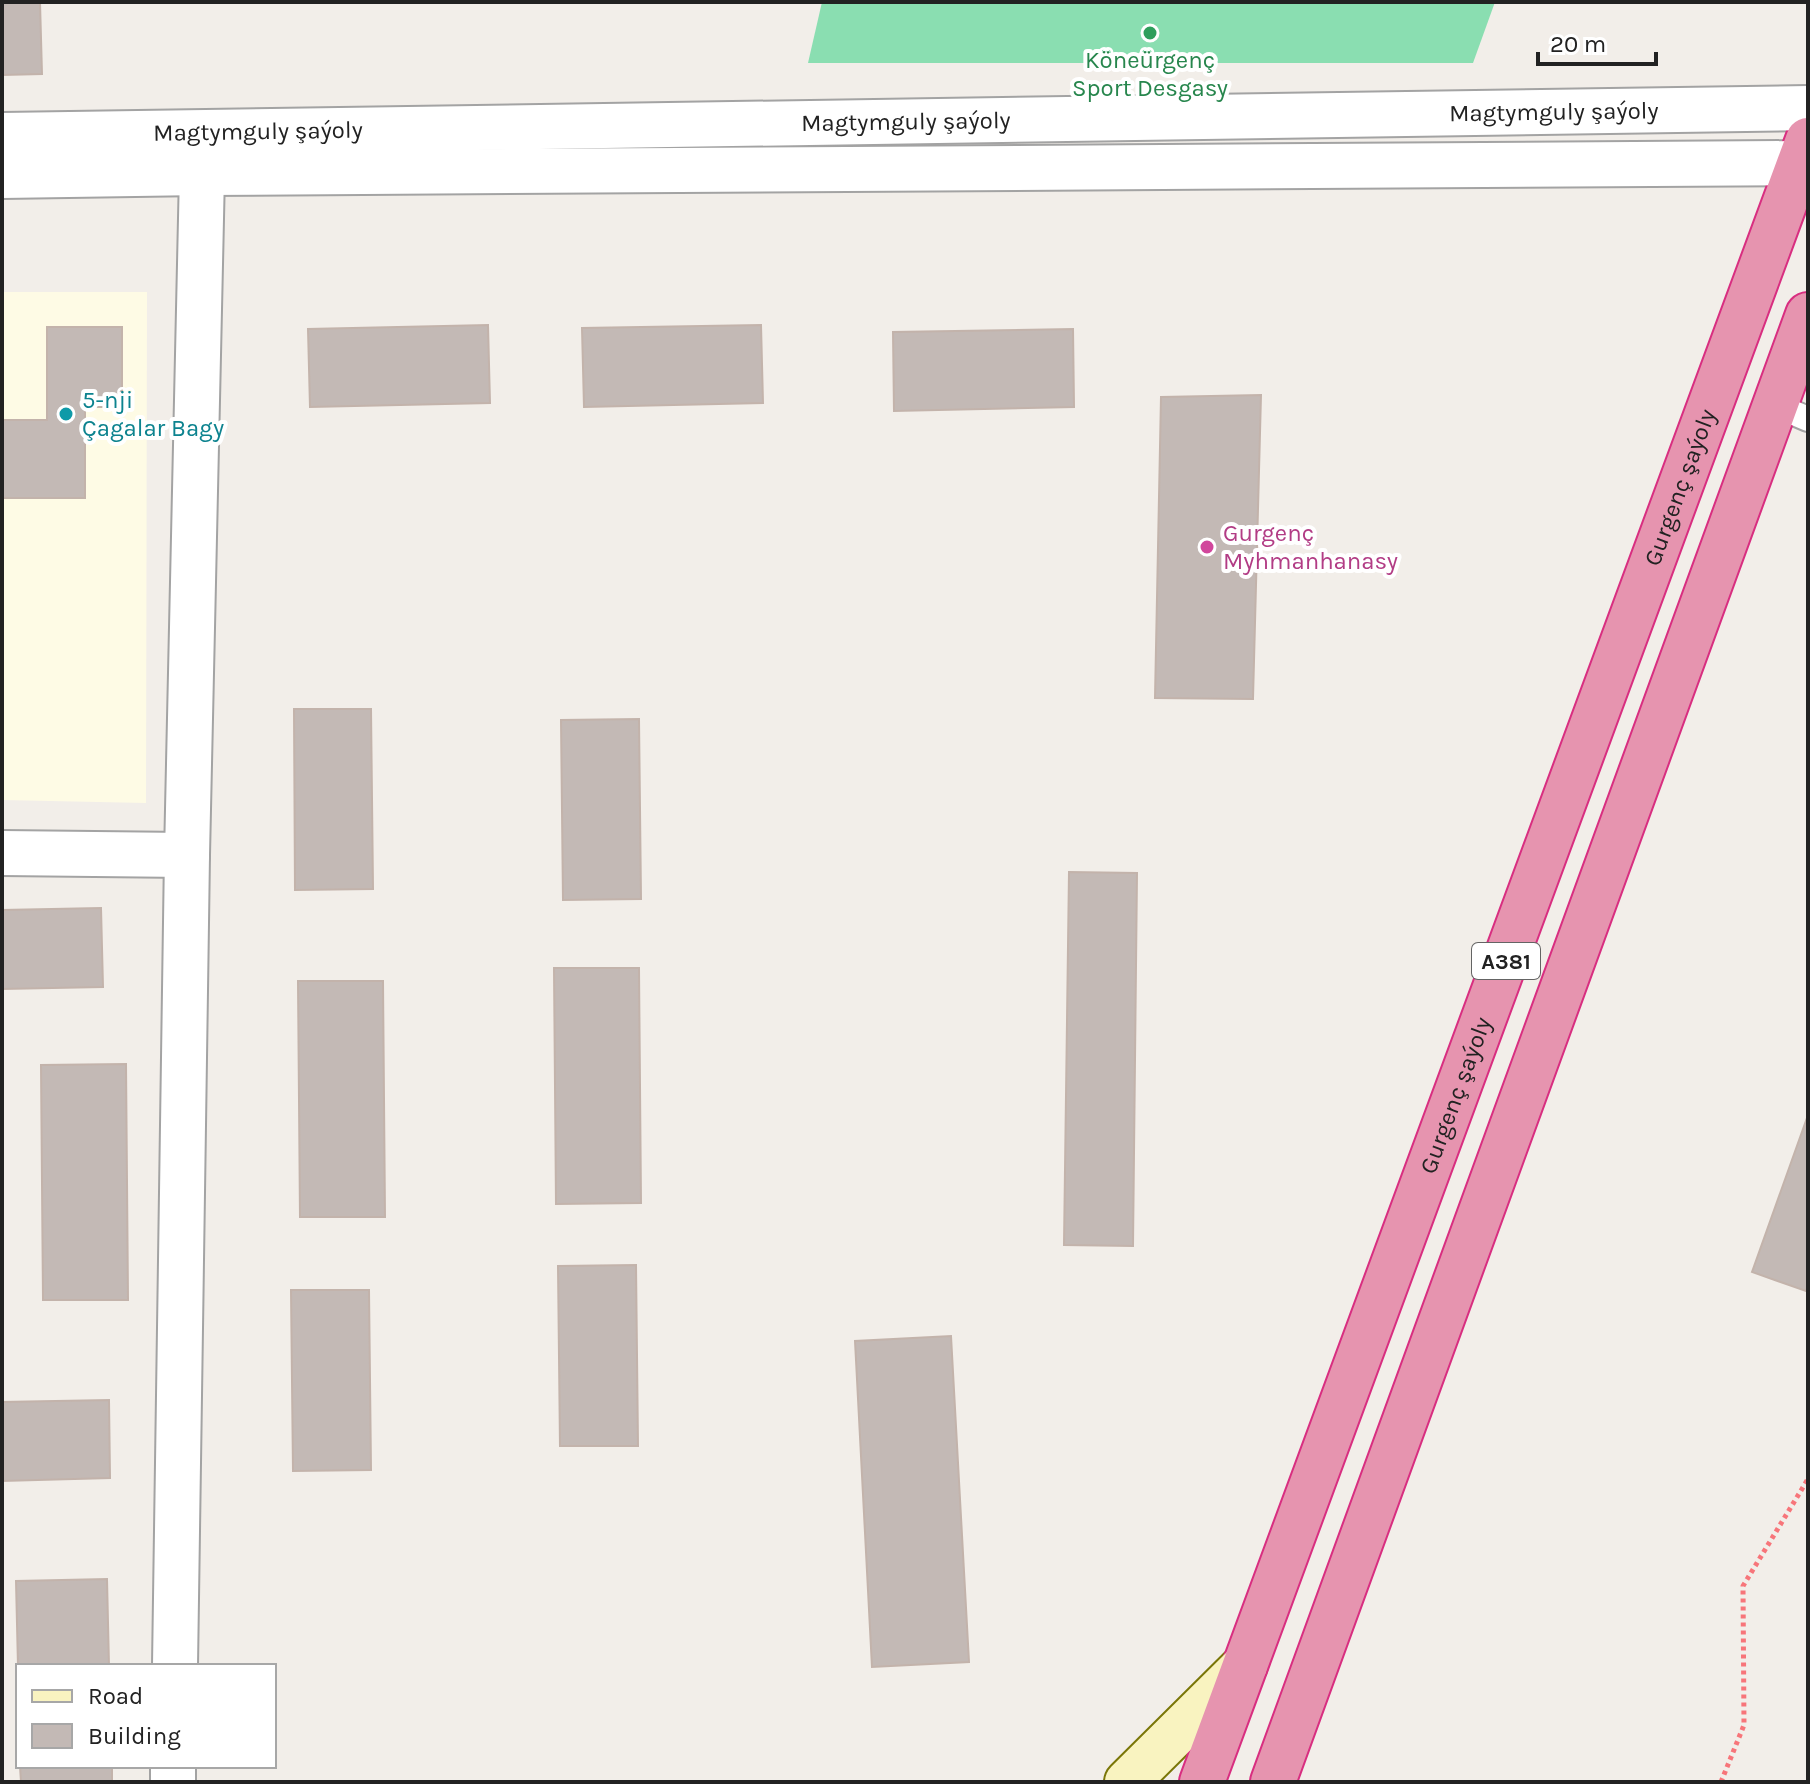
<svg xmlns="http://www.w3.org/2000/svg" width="1810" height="1784" viewBox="0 0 1810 1784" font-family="Karla,sans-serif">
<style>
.education{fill:#fefbe5}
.pitch{fill:#8adeb1}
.building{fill:#c3b9b5;stroke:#c3b3ab;stroke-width:2}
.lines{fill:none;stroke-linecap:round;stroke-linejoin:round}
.lane-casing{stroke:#a3a3a3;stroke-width:28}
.street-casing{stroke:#a3a3a3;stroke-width:48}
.secondary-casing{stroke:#7a7608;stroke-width:48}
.highway-casing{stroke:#d82e80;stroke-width:48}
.path{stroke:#f7757a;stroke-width:5;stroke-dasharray:4 4;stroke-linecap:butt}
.lane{stroke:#fff;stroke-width:24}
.street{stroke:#fff;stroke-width:44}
.secondary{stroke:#f9f3c0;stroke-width:44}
.highway{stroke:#e694af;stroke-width:44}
.leisure-dot{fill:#2e9e5b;stroke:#fff;stroke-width:3}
.culture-dot{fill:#0f9aa8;stroke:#fff;stroke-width:3}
.hotel-dot{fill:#d1479c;stroke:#fff;stroke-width:3}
.labels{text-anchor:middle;stroke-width:8;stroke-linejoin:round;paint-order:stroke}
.shield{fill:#fff;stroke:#646464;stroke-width:2}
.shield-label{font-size:22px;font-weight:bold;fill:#222}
.leisure-label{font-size:24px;fill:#27864d;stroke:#fff}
.street-label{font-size:24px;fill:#222;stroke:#fff}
.culture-label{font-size:24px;fill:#0d838f;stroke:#fff;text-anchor:start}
.hotel-label{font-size:24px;fill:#b23c85;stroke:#fff;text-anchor:start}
</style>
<rect width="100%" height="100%" fill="#f2eee9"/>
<!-- education -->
<path class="education" d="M 2,292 L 147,292 L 146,803 L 2,800 Z"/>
<!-- pitch -->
<path class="pitch" d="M 822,2 L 1495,2 L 1473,63 L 808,63 Z"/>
<!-- building -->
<path class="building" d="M 2,2 L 40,2 L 42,74 L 2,75 Z
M 488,325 L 490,403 L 310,407 L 308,329 Z
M 761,325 L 763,403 L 584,407 L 582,328 Z
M 47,327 L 122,327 L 122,407 L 85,407 L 85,498 L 2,498 L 2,420 L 47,420 Z
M 1073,329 L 1074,407 L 894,411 L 893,332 Z
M 1261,395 L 1253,699 L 1155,698 L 1161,397 Z
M 294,709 L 371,709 L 373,889 L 295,890 Z
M 639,719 L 641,899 L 563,900 L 561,720 Z
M 1069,872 L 1137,873 L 1133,1246 L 1064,1245 Z
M 101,908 L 103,987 L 2,989 L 2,910 Z
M 554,968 L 639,968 L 641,1203 L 556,1204 Z
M 298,981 L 383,981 L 385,1217 L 300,1217 Z
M 126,1064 L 128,1300 L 43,1300 L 41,1065 Z
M 1808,1115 L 1808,1285 L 1806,1291 L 1752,1272 Z
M 636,1265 L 638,1446 L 560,1446 L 558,1266 Z
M 291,1290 L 369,1290 L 371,1470 L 293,1471 Z
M 951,1336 L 969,1662 L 872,1667 L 855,1341 Z
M 109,1400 L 110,1478 L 2,1481 L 2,1402 Z
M 107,1579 L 109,1666 L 18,1666 L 16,1581 Z
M 20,1766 L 112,1766 L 112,1782 L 21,1782 Z"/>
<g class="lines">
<defs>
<path id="lane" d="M 1775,405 L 1808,419"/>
<g id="street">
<path id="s1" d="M 2,135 L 1808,108"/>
<path d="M 2,176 L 202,173 L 1800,163"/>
<path d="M 2,853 L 187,855"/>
<path d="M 175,1666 L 187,855 L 202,173"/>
<path d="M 173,1782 L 173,1766"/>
</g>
<path id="secondary" d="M 1127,1782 L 1245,1665"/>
<g id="highway">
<path id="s2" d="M 1202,1782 L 1808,140"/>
<path d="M 1273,1782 L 1808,315"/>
</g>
</defs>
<!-- lane casing -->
<use href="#lane" class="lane-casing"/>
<!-- street casing -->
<use href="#street" class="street-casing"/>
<!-- secondary casing -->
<use href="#secondary" class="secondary-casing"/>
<!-- highway casing -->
<use href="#highway" class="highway-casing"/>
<!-- path -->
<path class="path" d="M 1721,1782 L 1744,1725 L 1743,1586 L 1808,1479"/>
<!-- lane -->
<use href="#lane" class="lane"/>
<!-- street -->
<use href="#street" class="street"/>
<!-- secondary -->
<use href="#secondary" class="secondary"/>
<!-- highway -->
<use href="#highway" class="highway"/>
</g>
<!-- markers -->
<circle class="leisure-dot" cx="1150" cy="33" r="8"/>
<circle class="culture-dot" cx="66" cy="414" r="8"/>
<circle class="hotel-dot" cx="1207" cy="547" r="8"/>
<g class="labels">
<!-- shield labels -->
<rect class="shield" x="1472" y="943" width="68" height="36" rx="6"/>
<g class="shield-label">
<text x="1506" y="969">A381</text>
</g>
<!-- leisure labels -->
<g class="leisure-label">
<text x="1150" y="68">Köneürgenç<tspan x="1150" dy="28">Sport Desgasy</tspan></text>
</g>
<!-- street labels -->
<g class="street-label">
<text dy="8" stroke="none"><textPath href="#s1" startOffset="1552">Magtymguly şaýoly</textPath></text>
<text dy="8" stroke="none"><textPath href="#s1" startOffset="904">Magtymguly şaýoly</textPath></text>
<text dy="8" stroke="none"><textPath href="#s1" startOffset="256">Magtymguly şaýoly</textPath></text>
<text dy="8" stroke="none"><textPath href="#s2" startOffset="1380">Gurgenç şaýoly</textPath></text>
<text dy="8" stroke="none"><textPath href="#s2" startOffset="732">Gurgenç şaýoly</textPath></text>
</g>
<!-- culture labels -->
<g class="culture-label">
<text x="82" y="408">5-nji<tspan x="82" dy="28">Çagalar Bagy</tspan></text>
</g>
<!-- hotel labels -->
<g class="hotel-label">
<text x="1223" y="541">Gurgenç<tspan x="1223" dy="28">Myhmanhanasy</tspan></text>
</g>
</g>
<!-- border -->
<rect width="1810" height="1784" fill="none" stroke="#222222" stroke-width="8"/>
<!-- legend -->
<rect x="16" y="1664" width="260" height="104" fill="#ffffff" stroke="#a7a7a7" stroke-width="2"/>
<rect x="32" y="1690" width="40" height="12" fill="#f9f3c0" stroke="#a7a7a7" stroke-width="2"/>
<text x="88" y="1704" font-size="24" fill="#222222">Road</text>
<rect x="32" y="1724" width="40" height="24" fill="#c3b9b5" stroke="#a7a7a7" stroke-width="2"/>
<text x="88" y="1744" font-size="24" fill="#222222">Building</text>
<!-- scale -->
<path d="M1538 52v12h118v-12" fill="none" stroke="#222222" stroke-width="4"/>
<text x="1550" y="52" font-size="24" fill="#222222" stroke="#ffffff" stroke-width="6" paint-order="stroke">20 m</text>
</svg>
